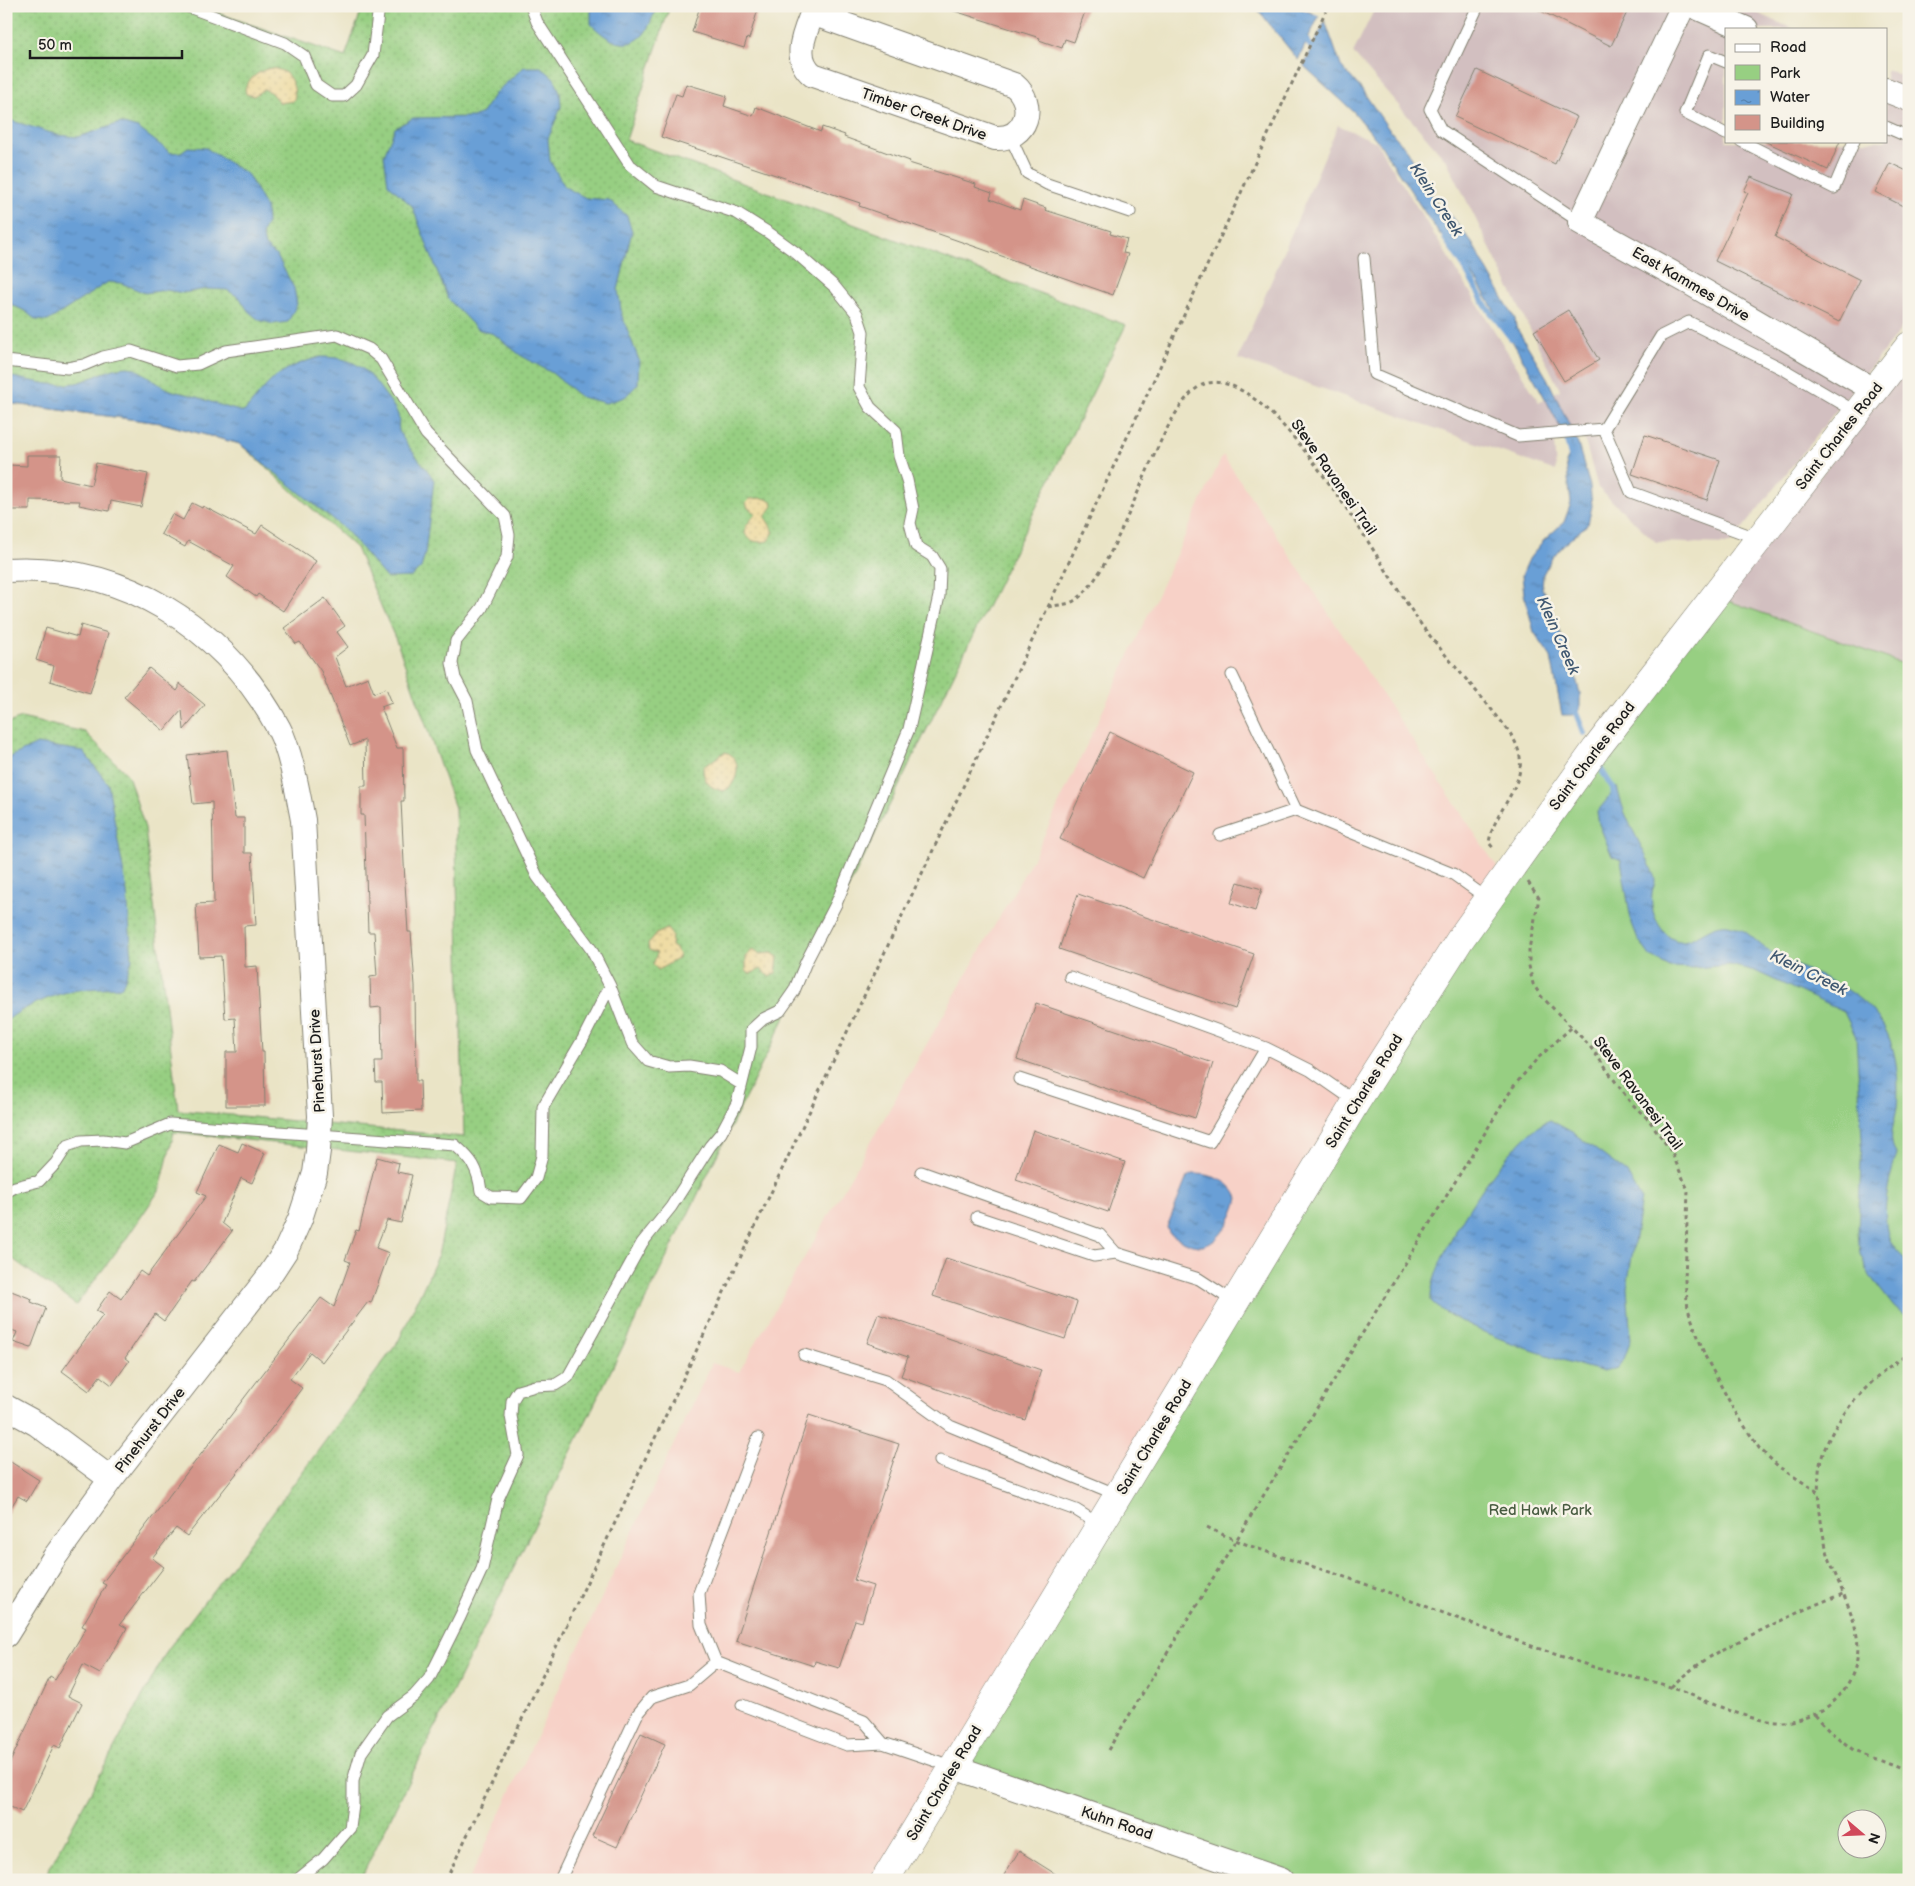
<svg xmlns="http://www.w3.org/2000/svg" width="1915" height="1886" viewBox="0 0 1915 1886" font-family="'Balsamiq Sans',sans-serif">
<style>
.built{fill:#f7d1c7}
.industrial{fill:#d2bfc0}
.grass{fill:url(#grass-dots);stroke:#5a764f}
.sand{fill:url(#sand-dots);stroke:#857b5d}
.park{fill:#97cf82;stroke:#5a764f;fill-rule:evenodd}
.water{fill:url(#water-ripples);stroke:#425e79}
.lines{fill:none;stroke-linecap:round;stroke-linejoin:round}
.stream{stroke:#699fd6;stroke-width:6}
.building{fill:#d49489}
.lane-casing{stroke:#838071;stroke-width:13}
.street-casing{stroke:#838071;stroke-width:26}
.secondary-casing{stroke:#838071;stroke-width:29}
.path{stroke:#838071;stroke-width:3;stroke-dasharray:4 4;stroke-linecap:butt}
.lane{stroke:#fff;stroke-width:11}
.street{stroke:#fff;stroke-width:24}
.secondary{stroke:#fff;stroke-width:28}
.labels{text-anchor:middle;stroke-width:5;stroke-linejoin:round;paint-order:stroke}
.street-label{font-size:15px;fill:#1c1c1c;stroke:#f7f3e8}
.park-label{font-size:15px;fill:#475b40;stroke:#f7f3e8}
.water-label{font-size:16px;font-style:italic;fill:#3f5770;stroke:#f7f3e8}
</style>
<defs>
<pattern id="grass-dots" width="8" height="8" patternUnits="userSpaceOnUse" patternTransform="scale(1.25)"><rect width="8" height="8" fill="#97cf82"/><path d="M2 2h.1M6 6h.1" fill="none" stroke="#82b170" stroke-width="1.8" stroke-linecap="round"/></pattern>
<pattern id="sand-dots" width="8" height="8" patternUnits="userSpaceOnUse" patternTransform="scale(1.25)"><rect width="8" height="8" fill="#eeda9e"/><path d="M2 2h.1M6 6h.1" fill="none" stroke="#ccba88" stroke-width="1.8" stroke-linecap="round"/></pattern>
<pattern id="water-ripples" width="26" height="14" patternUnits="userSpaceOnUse" patternTransform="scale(1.25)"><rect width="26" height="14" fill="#699fd6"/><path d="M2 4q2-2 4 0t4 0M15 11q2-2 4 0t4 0" fill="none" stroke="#5681ad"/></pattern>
</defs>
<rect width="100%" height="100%" fill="#f7f3e8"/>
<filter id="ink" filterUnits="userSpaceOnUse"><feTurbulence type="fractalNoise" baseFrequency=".02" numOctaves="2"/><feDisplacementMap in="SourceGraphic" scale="10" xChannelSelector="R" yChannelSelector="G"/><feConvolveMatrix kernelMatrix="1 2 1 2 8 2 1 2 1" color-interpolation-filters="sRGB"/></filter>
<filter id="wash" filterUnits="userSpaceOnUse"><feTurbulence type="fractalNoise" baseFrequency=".0096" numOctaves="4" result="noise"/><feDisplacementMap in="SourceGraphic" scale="20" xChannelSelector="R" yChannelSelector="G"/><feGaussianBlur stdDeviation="1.12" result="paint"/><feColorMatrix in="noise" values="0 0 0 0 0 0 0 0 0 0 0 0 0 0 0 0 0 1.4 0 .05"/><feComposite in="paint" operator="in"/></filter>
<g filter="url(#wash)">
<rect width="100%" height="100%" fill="#eae4c6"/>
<!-- built -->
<path class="built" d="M 1223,455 L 1497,867 L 876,1880 L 469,1880 L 712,1363 L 739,1372 L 1035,855 Z"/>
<!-- industrial -->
<path class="industrial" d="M 1376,6 L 1742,6 L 1793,29 L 1726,29 L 1726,141 L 1886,141 L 1886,69 L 1909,79 L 1909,319 L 1730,544 L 1656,542 L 1598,488 L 1583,434 L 1554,442 L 1556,471 L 1238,359 L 1338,125 L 1376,142 L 1539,402 L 1560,390 L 1447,161 L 1353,53 Z
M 1909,361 L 1909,666 L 1725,599 Z"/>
<!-- grass -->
<path class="grass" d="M 6,6 L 198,6 L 345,57 L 363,6 L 670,6 L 626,140 L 1126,325 L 360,1880 L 43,1880 L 168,1649 L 267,1520 L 398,1342 L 438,1256 L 457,1163 L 174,1132 L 160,1189 L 126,1239 L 76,1305 L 6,1254 L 6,724 L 21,718 L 85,732 L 128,775 L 145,828 L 178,1110 L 464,1137 L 455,808 L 398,645 L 356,548 L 240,444 L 161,423 L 6,403 Z"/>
<!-- sand -->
<path class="sand" d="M 272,68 C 276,69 281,70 284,72 C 292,77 298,94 293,101 L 280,103 L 270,92 L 264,89 L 254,96 L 246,94 L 245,89 C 248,79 261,69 272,68 Z
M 763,498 L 772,501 L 773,506 L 765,517 L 774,532 L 768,541 C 758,543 751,542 745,534 L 746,526 L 756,513 L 748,508 L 746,503 L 750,499 Z
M 725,752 C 745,757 737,788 723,791 C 709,788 703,781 703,767 Z
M 667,929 L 672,935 L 671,946 L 676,949 L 679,955 L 677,959 L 658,970 L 653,965 L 657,953 L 649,950 L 648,944 L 656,934 Z
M 752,950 L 760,954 L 772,953 L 778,957 L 776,974 L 769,976 L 761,969 L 750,974 L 746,971 L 746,957 Z"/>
<!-- park -->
<path class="park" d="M 1715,596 L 1909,666 L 1909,1880 L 1282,1880 L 950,1768 L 1469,920 ZM 1848,1818 L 1878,1818 L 1878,1848 L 1848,1848 Z"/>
<!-- water -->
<path class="water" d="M 594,6 L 657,6 C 653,15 649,29 643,35 C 625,53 605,38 591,24 L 591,10 Z
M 1255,6 L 1295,6 L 1319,16 L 1298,60 Z
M 1325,21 L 1341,66 L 1362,90 L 1388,128 L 1408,151 L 1438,207 L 1454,219 L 1472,243 L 1515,319 L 1516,327 L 1547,378 L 1577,441 L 1590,486 L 1592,506 L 1588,524 L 1562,546 L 1552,558 L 1543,574 L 1542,588 L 1571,660 L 1580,693 L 1580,710 L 1572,715 L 1562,715 L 1551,657 L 1534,632 L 1524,594 L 1522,575 L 1529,559 L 1542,542 L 1564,522 L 1571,503 L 1566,462 L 1572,450 L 1571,444 L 1565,441 L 1558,423 L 1539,387 L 1477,281 L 1433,225 L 1380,144 L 1354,112 L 1304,66 Z
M 524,67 L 541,67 L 554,78 L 560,92 L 561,107 L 548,139 L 550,161 L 565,187 L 586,198 L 609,200 L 627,216 L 632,231 L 618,290 L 622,316 L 639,360 L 638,384 L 625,397 L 606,403 L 581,397 L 552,373 L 520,355 L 494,334 L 477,329 L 448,299 L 412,206 L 388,184 L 384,155 L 395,128 L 413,118 L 473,117 L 482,113 L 496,92 Z
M 6,119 L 58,135 L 78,137 L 120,123 L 138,128 L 171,153 L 181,152 L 188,147 L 206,148 L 248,175 L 266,208 L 267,223 L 262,233 L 265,246 L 277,256 L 294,288 L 297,304 L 288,322 L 273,324 L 259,320 L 248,311 L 240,298 L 227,290 L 206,289 L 183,293 L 166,290 L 145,293 L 121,283 L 108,282 L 48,321 L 36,320 L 25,311 L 6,302 Z
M 320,357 C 352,357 365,366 383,392 C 388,399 395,407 398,415 C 400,421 397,428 400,433 C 410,451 424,464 434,480 L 425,554 L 421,568 L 411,577 L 386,578 L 347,531 L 240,444 L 161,423 L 6,403 L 6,376 C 27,379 50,387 70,384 C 90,382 107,367 128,367 C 139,367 157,385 168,389 C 177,393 188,394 197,397 C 213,403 227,408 244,412 C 273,378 275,370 320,357 Z
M 37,744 L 83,751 L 108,784 L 127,892 L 132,959 L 122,987 C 105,988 85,988 68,992 C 53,995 16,1010 6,1022 L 6,759 Z
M 1617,787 C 1620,798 1623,810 1628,820 C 1633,832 1656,872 1655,882 C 1655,885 1652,889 1652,893 C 1650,909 1655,922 1666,934 C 1687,955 1705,922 1728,925 C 1748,928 1756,944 1772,953 C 1807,974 1847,981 1875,1014 C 1896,1039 1900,1075 1897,1107 C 1895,1123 1886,1140 1897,1154 C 1889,1179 1879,1218 1891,1242 C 1895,1251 1903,1256 1909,1264 L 1909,1320 L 1894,1307 L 1870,1276 L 1860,1254 L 1858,1232 L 1862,1139 L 1856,1037 L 1844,1012 L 1755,971 L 1730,965 L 1694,968 L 1670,967 L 1650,956 L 1638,939 L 1631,921 L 1621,860 L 1612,856 L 1599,824 L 1597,812 Z
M 1550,1120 L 1572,1132 L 1627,1173 L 1641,1199 L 1627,1288 L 1631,1340 L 1624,1359 L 1617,1368 L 1604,1372 C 1563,1361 1458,1330 1431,1301 C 1428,1259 1511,1134 1550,1120 Z
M 1193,1174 C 1211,1174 1231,1180 1238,1198 C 1235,1214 1220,1244 1202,1246 C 1191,1247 1178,1238 1169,1233 L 1167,1227 L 1187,1177 Z"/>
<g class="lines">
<!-- stream -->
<path class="stream" d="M 1302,36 L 1317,53
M 1445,238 L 1462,263 L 1486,306 L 1511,338
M 1567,441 L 1572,460
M 1573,706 L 1584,733
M 1597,763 L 1613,788 L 1614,798"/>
</g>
<g id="blocks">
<!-- building -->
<path class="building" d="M 700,6 L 759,6 L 749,39 L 747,38 L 744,48 L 692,32 Z
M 949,6 L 1087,6 L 1074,42 L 1065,39 L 1062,48 L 1039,40 L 1040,38 L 948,9 Z
M 1531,6 L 1630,6 L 1611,46 Z
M 1477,70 L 1577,117 L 1555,164 L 1455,117 Z
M 686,84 L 727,96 L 724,106 L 753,116 L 756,107 L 821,132 L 822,127 L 845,135 L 844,137 L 910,161 L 909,163 L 976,184 L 975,187 L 992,193 L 990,199 L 1020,210 L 1023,200 L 1046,208 L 1045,210 L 1111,231 L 1110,234 L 1127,239 L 1123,253 L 1128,254 L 1113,295 L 859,206 L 860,203 L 661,137 L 676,94 L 682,96 Z
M 1764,141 L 1840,141 L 1828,170 Z
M 1890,163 L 1909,172 L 1909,209 L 1875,192 Z
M 1751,177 L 1793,194 L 1775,237 L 1860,280 L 1839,322 L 1715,261 L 1748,193 L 1744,191 Z
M 1568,310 L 1599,360 L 1564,381 L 1534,331 Z
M 1645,435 L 1720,460 L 1707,500 L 1632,474 Z
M 27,455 L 61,455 L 60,478 L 91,485 L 96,463 L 148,474 L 141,507 L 111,501 L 109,511 L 79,505 L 80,501 L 30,500 L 30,510 L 8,510 L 9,465 L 27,466 Z
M 192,503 L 202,508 L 203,506 L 256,534 L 262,525 L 316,561 L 283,611 L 258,594 L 256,597 L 227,577 L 234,566 L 188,541 L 185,547 L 161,534 L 172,514 L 183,520 Z
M 325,598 L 345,626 L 337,632 L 348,647 L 335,657 L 346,686 L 368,677 L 374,693 L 386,688 L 392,703 L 381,707 L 397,748 L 403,748 L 404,801 L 401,801 L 405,883 L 408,932 L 411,932 L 415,986 L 416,1081 L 420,1081 L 421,1111 L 383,1113 L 382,1082 L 376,1082 L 375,1062 L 382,1062 L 381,1007 L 371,1008 L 370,977 L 377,976 L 374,932 L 368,932 L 364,815 L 361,815 L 361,786 L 366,786 L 365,740 L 350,746 L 321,671 L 300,642 L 296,644 L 284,628 Z
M 81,625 L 108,633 L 90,693 L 50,681 L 54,666 L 36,660 L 46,628 L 78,637 Z
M 149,668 L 177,691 L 179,688 L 179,683 L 205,705 L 184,730 L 182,710 L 164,731 L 124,697 Z
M 1110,732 L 1193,772 L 1143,878 L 1060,839 Z
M 227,750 L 235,818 L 244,818 L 244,853 L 252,853 L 256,925 L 244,926 L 245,967 L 257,966 L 262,1052 L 264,1052 L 265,1106 L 226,1106 L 226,1052 L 237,1052 L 235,1018 L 225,1019 L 221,956 L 199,957 L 196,904 L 214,903 L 212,802 L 193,804 L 187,755 Z
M 1238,882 L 1262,889 L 1255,911 L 1231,903 Z
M 1078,894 L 1254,954 L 1235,1009 L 1059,949 Z
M 1036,1003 L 1213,1063 L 1195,1118 L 1017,1059 Z
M 1033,1130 L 1125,1162 L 1108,1212 L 1016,1180 Z
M 242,1143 L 265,1153 L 252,1183 L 241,1178 L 222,1223 L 232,1231 L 194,1282 L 192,1281 L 164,1321 L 155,1314 L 125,1358 L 129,1361 L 112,1385 L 100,1376 L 89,1391 L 62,1371 L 103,1315 L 96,1311 L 110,1291 L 121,1299 L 140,1271 L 147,1276 L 206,1196 L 197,1192 L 219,1144 L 238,1152 Z
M 377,1157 L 399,1163 L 397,1172 L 412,1175 L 401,1223 L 387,1220 L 376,1248 L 389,1253 L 371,1303 L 368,1302 L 322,1362 L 310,1352 L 290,1379 L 302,1388 L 259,1445 L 187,1536 L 176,1528 L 152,1558 L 164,1567 L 120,1624 L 127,1628 L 100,1674 L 83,1665 L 68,1696 L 82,1703 L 60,1748 L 54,1745 L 22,1812 L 6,1805 L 6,1771 L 50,1677 L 55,1680 L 86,1628 L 82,1626 L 106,1585 L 102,1583 L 321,1298 L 334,1307 L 350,1262 L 345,1260 L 356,1230 L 359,1231 Z
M 946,1258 L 1077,1302 L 1065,1339 L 933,1296 Z
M 6,1289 L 32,1299 L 31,1302 L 46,1308 L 31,1348 L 13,1342 L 17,1332 L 6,1328 Z
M 878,1314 L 1041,1370 L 1025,1420 L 901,1376 L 908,1357 L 867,1343 Z
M 809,1415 L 899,1444 L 854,1580 L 873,1586 L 862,1622 L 855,1620 L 839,1668 L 815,1661 L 814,1666 L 736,1641 Z
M 6,1459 L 39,1480 L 27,1501 L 18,1496 L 6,1515 Z
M 641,1733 L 665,1744 L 617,1847 L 592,1836 Z
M 1019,1851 L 1065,1880 L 1001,1880 Z"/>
</g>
</g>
<g filter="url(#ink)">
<use href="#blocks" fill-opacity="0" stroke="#838071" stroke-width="1"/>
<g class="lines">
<defs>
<path id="lane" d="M 186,6 L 285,43 L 304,56 L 316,85 L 332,96 L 344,96 L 356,85 L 373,55 L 379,6
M 1478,6 L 1430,109 L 1441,130 L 1580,222
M 1726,62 L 1709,55 L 1685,113 L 1726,134
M 1886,127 L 1909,137
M 1010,136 L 1027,173 L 1047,184 L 1130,212
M 1741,141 L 1834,188 L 1854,141
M 1364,258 L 1374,374 L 1518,436 L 1604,429
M 6,361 L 67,368 L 84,365 L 103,357 L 131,351 L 177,366 L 198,364 L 226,351 L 337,335 L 369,349 L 381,359 L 426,434 L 505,516 L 509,535 L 507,557 L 482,608 L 456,641 L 452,663 L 455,678 L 467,701 L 477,750 L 537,876 L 591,949 L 610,986 L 583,1039 L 543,1107 L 542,1156 L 536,1178 L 521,1198 L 491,1197 L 481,1191 C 478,1168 472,1160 455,1145 L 170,1124 L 125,1143 L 103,1140 L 81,1141 L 67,1146 L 56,1163 L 39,1181 L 15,1187 L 6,1192
M 1604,429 L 1661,336 L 1689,322 L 1783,369 L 1858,413
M 1604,429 L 1631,492 L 1759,539
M 1232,675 L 1296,810 L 1453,874 L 1488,899
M 1220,835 L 1296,810
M 1070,977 L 1266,1048
M 610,986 L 632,1043 L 648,1061 L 669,1067 L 689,1066 L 720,1071 L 741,1084
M 1019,1079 L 1210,1142 L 1266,1048 L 1310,1070 L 1356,1102
M 921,1172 L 1100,1235 L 1116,1253 L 1199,1279 L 1236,1303
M 977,1217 L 1094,1256 L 1116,1253
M 804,1355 L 886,1380 L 950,1426 L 1118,1495
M 758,1438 L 699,1593 L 701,1625 L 716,1662 L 864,1721 L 883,1743 L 954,1767
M 940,1461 L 1076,1510 L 1100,1525
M 742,1705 L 847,1745 L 883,1743
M 297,1880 L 323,1859 L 350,1828 L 353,1805 L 353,1781 L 361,1753 L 387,1716 L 414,1696 L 429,1679 L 460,1617 L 482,1569 L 498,1499 L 518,1455 L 511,1416 L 512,1401 L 518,1391 L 535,1386 L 555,1385 L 568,1377 L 642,1243 L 671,1207 L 710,1146 L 721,1133 L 737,1103 L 751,1047 L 751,1030 L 763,1019 L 780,1011 L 794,991 L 806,962 L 836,904 L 909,729 L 939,596 L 940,569 L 932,556 L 916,546 L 910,523 L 913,509 L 907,480 L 899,456 L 896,431 L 870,407 L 859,387 L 863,332 L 857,314 L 835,287 L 795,252 L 769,233 L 737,213 L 656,186 L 630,165 L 537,22 L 531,6
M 560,1880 L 637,1715 L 652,1697 L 689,1685 L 716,1662"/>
<path id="street" d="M 1683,6 L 1580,222 L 1690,283 L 1874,390
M 1694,6 L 1746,29
M 812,13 L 1014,85 C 1037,104 1027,140 995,138 L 813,75 C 790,57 807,29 815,6
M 1886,90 L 1909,99
M 6,570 C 123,563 225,627 279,729 C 291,752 298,794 303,820 L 320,1116 L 318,1151 L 315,1173 L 300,1219 L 286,1250 L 267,1279 L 111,1479 L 54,1558 L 6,1635
M 6,1407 L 37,1424 L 111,1479
M 954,1767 L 1281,1880"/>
<path id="secondary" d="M 885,1880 L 1356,1102 L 1461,938 L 1596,749 L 1909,346"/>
</defs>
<!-- lane casing -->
<use href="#lane" class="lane-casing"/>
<!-- street casing -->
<use href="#street" class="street-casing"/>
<!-- secondary casing -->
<use href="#secondary" class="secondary-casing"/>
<!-- path -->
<path class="path" d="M 1048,607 C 1056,605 1067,605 1074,601 C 1123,571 1160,392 1208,383 C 1277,369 1385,576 1423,627 C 1444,654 1466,679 1488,705 C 1498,718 1513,733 1518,749 C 1530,784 1493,810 1489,843 L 1495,850
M 1528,882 L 1539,898 L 1529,949 L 1529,966 L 1533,984 L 1541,996 L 1589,1045 L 1630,1102 L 1649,1120 L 1671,1151 L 1688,1190 L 1685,1281 L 1688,1309 L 1705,1356 L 1734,1410 L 1759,1448 L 1779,1467 L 1818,1492 C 1819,1481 1818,1470 1821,1460 C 1833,1417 1871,1377 1909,1354
M 1207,1527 C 1256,1552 1310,1564 1362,1583 C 1445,1612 1526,1647 1610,1672 C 1626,1676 1643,1679 1658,1683 C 1696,1694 1743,1722 1781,1722 C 1804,1721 1830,1710 1843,1691 C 1877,1644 1844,1604 1829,1557 C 1822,1536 1820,1514 1818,1492
M 1671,1687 C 1698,1661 1728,1646 1762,1630 C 1788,1617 1815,1604 1843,1594
M 1815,1715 L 1832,1733 L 1852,1749 L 1909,1771
M 1108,1750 L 1513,1087 L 1537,1059 L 1572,1027
M 446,1880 L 1048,607 L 1328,6"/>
<!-- lane -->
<use href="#lane" class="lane"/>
<!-- street -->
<use href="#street" class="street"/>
<!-- secondary -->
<use href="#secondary" class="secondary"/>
</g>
</g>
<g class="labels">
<!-- street labels -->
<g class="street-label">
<text transform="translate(924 114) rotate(19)" y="5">Timber Creek Drive</text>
<text transform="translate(1691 284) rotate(30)" y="5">East Kammes Drive</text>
<text transform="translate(1839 436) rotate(-52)" y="5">Saint Charles Road</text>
<text transform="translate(1334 477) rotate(55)" y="5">Steve Ravanesi Trail</text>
<text transform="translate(1592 756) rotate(-53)" y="5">Saint Charles Road</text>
<text transform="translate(317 1061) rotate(-93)" y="5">Pinehurst Drive</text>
<text transform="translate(1364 1091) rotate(-58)" y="5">Saint Charles Road</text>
<text transform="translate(1638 1093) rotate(53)" y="5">Steve Ravanesi Trail</text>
<text transform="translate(150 1430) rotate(-52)" y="5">Pinehurst Drive</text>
<text transform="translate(1154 1437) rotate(-59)" y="5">Saint Charles Road</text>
<text transform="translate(944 1783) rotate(-59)" y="5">Saint Charles Road</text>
<text transform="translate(1117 1823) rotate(19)" y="5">Kuhn Road</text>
</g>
<!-- park labels -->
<g class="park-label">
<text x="1540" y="1515">Red Hawk Park</text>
</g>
<!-- water labels -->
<g class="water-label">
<text transform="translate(1437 199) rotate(57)" y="6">Klein Creek</text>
<text transform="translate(1559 635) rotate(66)" y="6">Klein Creek</text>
<text transform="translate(1809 972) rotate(26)" y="6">Klein Creek</text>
</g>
</g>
<!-- margin -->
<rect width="1915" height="1886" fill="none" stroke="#f7f3e8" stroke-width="25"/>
<!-- legend -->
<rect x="1725" y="28" width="162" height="115" fill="#f7f3e8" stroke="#9f9d96"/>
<rect x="1735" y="44" width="25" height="8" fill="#ffffff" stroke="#9f9d96"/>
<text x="1770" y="52" font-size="15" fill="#1c1c1c">Road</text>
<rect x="1735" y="65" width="25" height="15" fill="#97cf82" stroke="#9f9d96"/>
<text x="1770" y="78" font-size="15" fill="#1c1c1c">Park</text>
<rect x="1735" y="90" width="25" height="15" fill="url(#water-ripples)" stroke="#9f9d96"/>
<text x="1770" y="102" font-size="15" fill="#1c1c1c">Water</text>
<rect x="1735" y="115" width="25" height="15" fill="#d49489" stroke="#9f9d96"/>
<text x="1770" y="128" font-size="15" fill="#1c1c1c">Building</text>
<!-- north arrow -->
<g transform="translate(1862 1834) rotate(109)"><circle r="24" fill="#f7f3e8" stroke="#9f9d96"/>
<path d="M0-4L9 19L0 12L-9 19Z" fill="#d1495b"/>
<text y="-8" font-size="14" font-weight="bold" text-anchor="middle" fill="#1c1c1c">N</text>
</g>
<!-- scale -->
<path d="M30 50v8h152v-8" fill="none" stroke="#1c1c1c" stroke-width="2.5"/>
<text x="38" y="50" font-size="15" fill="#1c1c1c" stroke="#f7f3e8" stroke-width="4" paint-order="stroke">50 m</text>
</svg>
